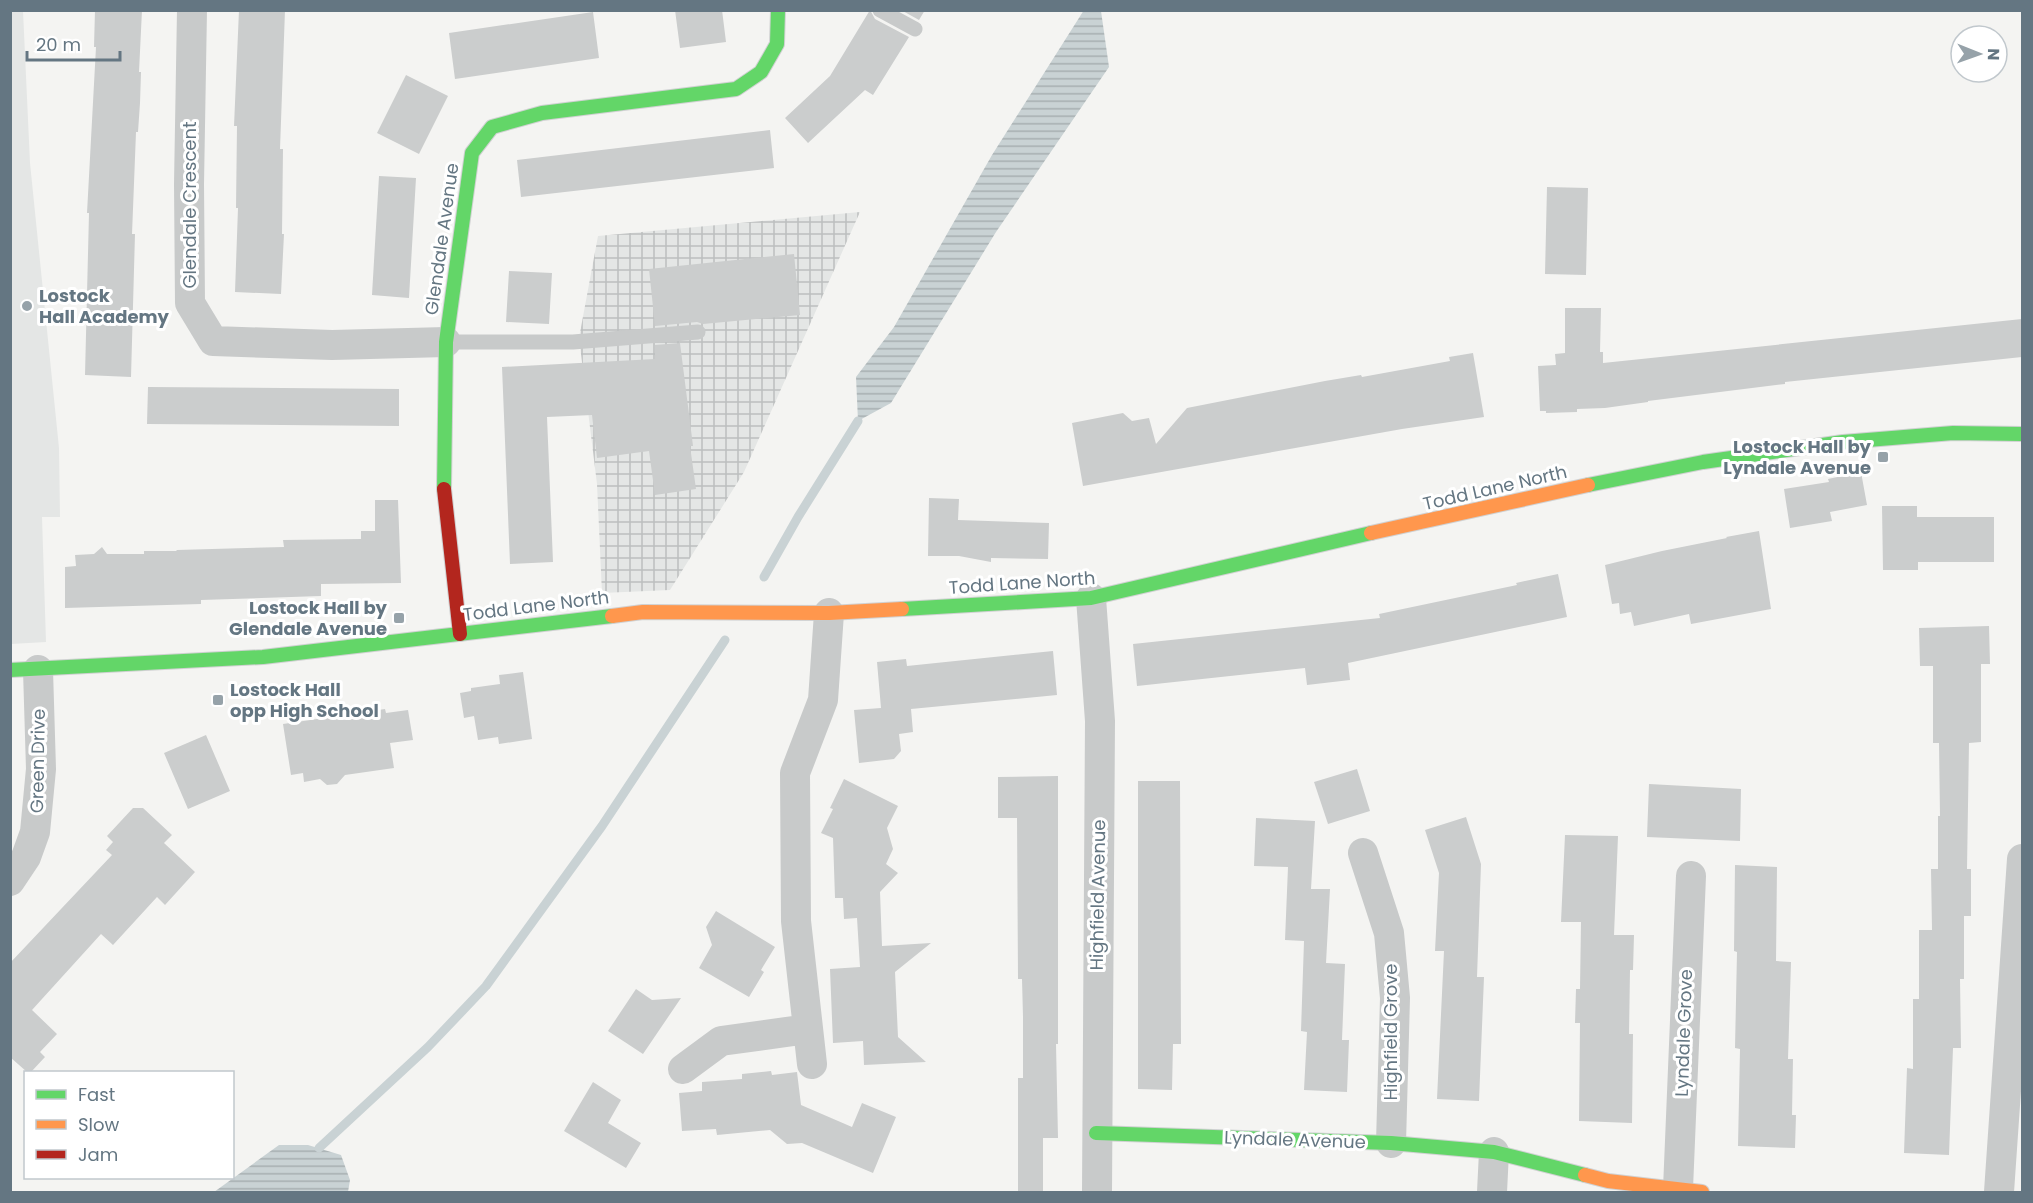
<svg xmlns="http://www.w3.org/2000/svg" width="2033" height="1203" viewBox="0 0 2033 1203" font-family="Poppins,sans-serif">
<style>
.built{fill:#e4e6e5}
.industrial{fill:url(#industrial-grid)}
.water{fill:url(#water-rules)}
.lines{fill:none;stroke-linecap:round;stroke-linejoin:round}
.stream{stroke:#c9d2d4;stroke-width:9}
.building{fill:#cbcdcd}
.fast-casing{stroke:#d0d1d2;stroke-width:16}
.slow-casing{stroke:#d0d1d2;stroke-width:16}
.jam-casing{stroke:#d0d1d2;stroke-width:16}
.lane{stroke:#c8caca;stroke-width:15}
.street{stroke:#c8caca;stroke-width:30}
.fast{stroke:#63d668;stroke-width:14}
.slow{stroke:#ff974d;stroke-width:14}
.jam{stroke:#b3261e;stroke-width:14}
.poi-dot{fill:#96a2a9;stroke:#fff;stroke-width:2}
.labels{text-anchor:middle;stroke-width:6;stroke-linejoin:round;paint-order:stroke}
.street-label{font-size:18px;fill:#647682;stroke:#fff}
.poi-label{font-size:18px;font-weight:bold;fill:#647682;stroke:#fff;text-anchor:start}
</style>
<defs>
<pattern id="industrial-grid" width="8" height="8" patternUnits="userSpaceOnUse" patternTransform="scale(1.5)"><rect width="8" height="8" fill="#e4e6e5"/><path d="M0 4h8M4 0v8" fill="none" stroke="#bcbfbf"/></pattern>
<pattern id="water-rules" width="6" height="5" patternUnits="userSpaceOnUse" patternTransform="scale(1.5)"><rect width="6" height="5" fill="#c9d2d4"/><path d="M0 2.5h6" fill="none" stroke="#a7afb1"/></pattern>
</defs>
<rect width="100%" height="100%" fill="#f4f4f2"/>
<!-- built -->
<path class="built" d="M 10,11 L 23,11 L 30,163 L 59,448 L 60,517 L 42,517 L 46,642 L 11,644 Z"/>
<!-- industrial -->
<path class="industrial" d="M 860,212 L 744,472 L 670,590 L 602,593 L 597,484 L 579,338 L 598,236 Z"/>
<!-- water -->
<path class="water" d="M 1084,10 L 1101,11 L 1109,67 L 996,232 L 891,403 L 858,421 L 856,377 L 894,327 L 992,155 Z
M 279,1145 L 308,1145 L 341,1155 L 350,1180 L 348,1192 L 214,1192 Z"/>
<g class="lines">
<!-- stream -->
<path class="stream" d="M 764,577 L 798,517 L 858,421
M 319,1148 L 428,1047 L 486,986 L 602,826 L 725,640"/>
</g>
<!-- building -->
<path class="building" d="M 95,10 L 142,10 L 139,72 L 141,72 L 140,103 L 138,132 L 136,132 L 132,234 L 135,234 L 131,377 L 85,375 L 89,213 L 87,213 L 96,47 L 94,47 Z
M 239,10 L 285,10 L 280,149 L 283,149 L 282,234 L 284,234 L 281,294 L 235,292 L 238,208 L 236,208 L 237,126 L 234,126 Z
M 675,10 L 722,10 L 726,42 L 680,48 Z
M 870,10 L 875,19 L 909,37 L 873,95 L 865,90 L 808,143 L 785,118 L 830,76 Z
M 901,10 L 925,10 L 919,20 Z
M 593,12 L 599,58 L 455,79 L 449,33 Z
M 406,75 L 448,96 L 419,154 L 377,133 Z
M 770,130 L 774,168 L 521,197 L 517,160 Z
M 379,176 L 416,178 L 409,298 L 372,295 Z
M 1547,187 L 1588,188 L 1586,275 L 1545,274 Z
M 794,254 L 800,315 L 703,324 L 697,322 L 655,326 L 649,269 Z
M 509,271 L 552,273 L 549,324 L 506,322 Z
M 1565,308 L 1601,308 L 1600,352 L 1603,352 L 1603,363 L 2022,319 L 2022,357 L 1785,382 L 1785,384 L 1648,401 L 1648,402 L 1605,408 L 1577,409 L 1577,412 L 1546,413 L 1546,411 L 1540,411 L 1538,366 L 1556,365 L 1555,354 L 1565,353 Z
M 680,343 L 693,446 L 690,446 L 696,489 L 655,495 L 649,451 L 597,458 L 592,415 L 547,417 L 553,562 L 510,564 L 502,367 L 655,359 L 655,345 Z
M 1473,353 L 1484,417 L 1402,429 L 1083,486 L 1072,423 L 1123,413 L 1132,421 L 1149,418 L 1156,444 L 1187,408 L 1325,381 L 1361,375 L 1362,377 L 1450,361 L 1449,357 Z
M 148,387 L 399,389 L 399,426 L 147,424 Z
M 1861,472 L 1867,505 L 1830,512 L 1832,521 L 1790,528 L 1784,489 L 1829,482 L 1828,479 Z
M 929,498 L 959,499 L 958,520 L 1049,523 L 1048,559 L 991,558 L 991,562 L 959,556 L 928,556 Z
M 375,500 L 398,500 L 401,583 L 321,584 L 321,596 L 201,600 L 201,604 L 65,608 L 65,567 L 76,566 L 75,555 L 94,554 L 102,547 L 107,554 L 144,554 L 144,551 L 176,551 L 177,550 L 284,547 L 283,540 L 361,539 L 361,531 L 375,531 Z
M 1882,506 L 1917,506 L 1917,517 L 1994,517 L 1994,562 L 1918,562 L 1918,570 L 1883,570 Z
M 1759,531 L 1771,609 L 1691,624 L 1689,614 L 1634,626 L 1631,612 L 1620,614 L 1619,603 L 1612,604 L 1605,565 L 1662,551 L 1727,538 L 1726,537 Z
M 1558,574 L 1567,617 L 1348,663 L 1350,680 L 1307,685 L 1305,668 L 1137,686 L 1133,644 L 1380,618 L 1379,614 L 1517,585 L 1516,583 Z
M 1989,626 L 1990,664 L 1981,664 L 1981,742 L 1969,743 L 1967,869 L 1971,869 L 1971,916 L 1964,916 L 1964,979 L 1960,979 L 1961,1048 L 1953,1048 L 1949,1155 L 1904,1153 L 1907,1068 L 1913,1069 L 1913,999 L 1919,999 L 1919,930 L 1932,930 L 1931,869 L 1938,869 L 1938,816 L 1940,816 L 1939,743 L 1933,743 L 1933,666 L 1920,666 L 1919,628 Z
M 1053,651 L 1057,695 L 911,709 L 913,732 L 899,734 L 901,751 L 894,759 L 859,763 L 854,710 L 881,708 L 877,662 L 906,659 L 907,666 Z
M 523,672 L 532,739 L 499,744 L 498,737 L 478,740 L 474,716 L 464,718 L 460,693 L 471,691 L 471,688 L 500,684 L 499,675 Z
M 385,709 L 386,713 L 408,710 L 413,740 L 390,743 L 394,768 L 345,775 L 337,784 L 327,785 L 320,779 L 304,782 L 303,773 L 291,775 L 283,724 Z
M 206,735 L 230,791 L 188,809 L 164,753 Z
M 1357,769 L 1370,811 L 1328,824 L 1314,782 Z
M 1058,776 L 1058,1044 L 1056,1044 L 1058,1138 L 1043,1138 L 1043,1192 L 1018,1192 L 1018,1078 L 1023,1078 L 1023,1017 L 1022,979 L 1018,979 L 1017,818 L 998,818 L 998,777 Z
M 844,779 L 898,806 L 887,828 L 893,849 L 886,864 L 898,873 L 880,892 L 882,946 L 931,943 L 895,972 L 898,1037 L 926,1062 L 864,1065 L 863,1041 L 833,1043 L 830,969 L 860,967 L 857,918 L 844,919 L 843,898 L 835,898 L 833,838 L 821,833 L 833,809 L 830,808 Z
M 1138,781 L 1180,781 L 1181,1044 L 1173,1044 L 1172,1090 L 1138,1089 Z
M 1649,784 L 1741,789 L 1740,841 L 1647,837 Z
M 133,808 L 143,808 L 172,835 L 164,843 L 195,872 L 165,905 L 157,897 L 113,945 L 101,934 L 32,1010 L 57,1034 L 40,1052 L 45,1057 L 31,1072 L 27,1072 L 10,1057 L 10,963 L 112,855 L 106,850 L 113,842 L 107,836 Z
M 1466,817 L 1481,864 L 1477,977 L 1484,977 L 1479,1101 L 1437,1099 L 1444,951 L 1435,951 L 1439,873 L 1425,830 Z
M 1256,818 L 1315,821 L 1311,889 L 1330,889 L 1326,963 L 1345,964 L 1342,1040 L 1349,1040 L 1347,1092 L 1304,1090 L 1307,1032 L 1301,1031 L 1304,941 L 1285,940 L 1288,867 L 1254,866 Z
M 1565,835 L 1618,836 L 1614,935 L 1634,935 L 1633,970 L 1630,970 L 1629,1034 L 1633,1034 L 1632,1123 L 1579,1121 L 1580,1023 L 1575,1023 L 1576,989 L 1580,989 L 1581,922 L 1561,922 Z
M 1735,865 L 1777,867 L 1776,961 L 1791,962 L 1788,1059 L 1793,1059 L 1792,1115 L 1796,1115 L 1795,1148 L 1738,1146 L 1740,1049 L 1735,1048 L 1737,952 L 1734,951 Z
M 716,911 L 775,947 L 761,970 L 764,972 L 749,997 L 699,968 L 712,945 L 706,927 Z
M 636,989 L 652,1000 L 681,998 L 643,1054 L 608,1031 Z
M 771,1071 L 772,1075 L 797,1072 L 801,1105 L 852,1127 L 862,1103 L 896,1117 L 873,1173 L 802,1143 L 787,1144 L 770,1130 L 717,1135 L 716,1129 L 682,1131 L 679,1093 L 702,1091 L 702,1082 L 742,1079 L 742,1074 Z
M 593,1082 L 621,1100 L 608,1123 L 641,1143 L 626,1168 L 564,1131 Z"/>
<g class="lines">
<defs>
<path id="fast" d="M 1588,485 L 1703,462 L 1843,442 L 1953,433 L 2022,434
M 444,489 L 446,342 L 472,153 L 492,127 L 542,113 L 736,89 L 761,72 L 777,44 L 778,10
M 902,609 L 1091,598 L 1371,533
M 10,670 L 263,657 L 612,616
M 1096,1133 L 1391,1143 L 1494,1152 L 1585,1175"/>
<path id="slow" d="M 1371,533 L 1588,485
M 612,616 L 643,612 L 829,613 L 902,609
M 1585,1175 L 1608,1181 L 1702,1192"/>
<path id="jam" d="M 444,489 L 460,634"/>
</defs>
<!-- fast casing -->
<use href="#fast" class="fast-casing"/>
<!-- slow casing -->
<use href="#slow" class="slow-casing"/>
<!-- jam casing -->
<use href="#jam" class="jam-casing"/>
<!-- lane -->
<path class="lane" d="M 880,10 L 915,29
M 446,342 L 573,342 L 698,332"/>
<!-- street -->
<path class="street" d="M 192,10 L 189,184 L 190,303 L 213,341 L 332,345 L 446,342
M 1091,598 L 1100,721 L 1097,1192
M 1363,853 L 1389,933 L 1395,998 L 1391,1143
M 10,881 L 26,857 L 35,832 L 41,769 L 38,670
M 812,1064 L 796,921 L 795,773 L 823,700 L 829,613
M 683,1069 L 721,1041 L 808,1029
M 1678,1189 L 1691,876
M 1492,1192 L 1494,1152
M 1999,1192 L 2022,859"/>
<!-- fast -->
<use href="#fast" class="fast"/>
<!-- slow -->
<use href="#slow" class="slow"/>
<!-- jam -->
<use href="#jam" class="jam"/>
</g>
<!-- markers -->
<g class="poi-dot">
<circle cx="27" cy="306" r="6"/>
<rect x="1877" y="451" width="12" height="12" rx="3"/>
<rect x="393" y="612" width="12" height="12" rx="3"/>
<rect x="212" y="694" width="12" height="12" rx="3"/>
</g>
<g class="labels">
<!-- street labels -->
<g class="street-label">
<text transform="translate(190 205) rotate(-90)" y="6">Glendale Crescent</text>
<text transform="translate(442 239) rotate(-82)" y="6">Glendale Avenue</text>
<text transform="translate(1495 488) rotate(-13)" y="6">Todd Lane North</text>
<text transform="translate(1022 583) rotate(-4)" y="6">Todd Lane North</text>
<text transform="translate(536 606) rotate(-7)" y="6">Todd Lane North</text>
<text transform="translate(38 761) rotate(-89)" y="6">Green Drive</text>
<text transform="translate(1098 895) rotate(-89)" y="6">Highfield Avenue</text>
<text transform="translate(1391 1032) rotate(-90)" y="6">Highfield Grove</text>
<text transform="translate(1684 1033) rotate(-88)" y="6">Lyndale Grove</text>
<text transform="translate(1295 1140) rotate(2)" y="6">Lyndale Avenue</text>
</g>
<!-- poi labels -->
<g class="poi-label">
<text x="39" y="302">Lostock<tspan x="39" dy="21">Hall Academy</tspan></text>
<text x="1871" y="453" text-anchor="end">Lostock Hall by<tspan x="1871" dy="21">Lyndale Avenue</tspan></text>
<text x="387" y="614" text-anchor="end">Lostock Hall by<tspan x="387" dy="21">Glendale Avenue</tspan></text>
<text x="230" y="696">Lostock Hall<tspan x="230" dy="21">opp High School</tspan></text>
</g>
</g>
<!-- border -->
<rect width="2033" height="1203" fill="none" stroke="#647682" stroke-width="24"/>
<!-- legend -->
<rect x="24" y="1071" width="210" height="108" fill="#ffffff" stroke="#c1c8cd" stroke-width="1.5"/>
<rect x="36" y="1090" width="30" height="9" fill="#63d668" stroke="#c1c8cd" stroke-width="1.5"/>
<text x="78" y="1101" font-size="18" fill="#647682">Fast</text>
<rect x="36" y="1120" width="30" height="9" fill="#ff974d" stroke="#c1c8cd" stroke-width="1.5"/>
<text x="78" y="1131" font-size="18" fill="#647682">Slow</text>
<rect x="36" y="1150" width="30" height="9" fill="#b3261e" stroke="#c1c8cd" stroke-width="1.5"/>
<text x="78" y="1161" font-size="18" fill="#647682">Jam</text>
<!-- north arrow -->
<g transform="translate(1979 54) rotate(91)"><circle r="28" fill="#ffffff" stroke="#c1c8cd" stroke-width="1.5"/>
<path d="M0-4.5L10 22L0 15L-10 22Z" fill="#96a2a9"/>
<text y="-9" font-size="16" font-weight="bold" text-anchor="middle" fill="#647682">N</text>
</g>
<!-- scale -->
<path d="M27 51v9h93v-9" fill="none" stroke="#647682" stroke-width="3"/>
<text x="36" y="51" font-size="18" fill="#647682" stroke="#ffffff" stroke-width="4.5" paint-order="stroke">20 m</text>
</svg>
